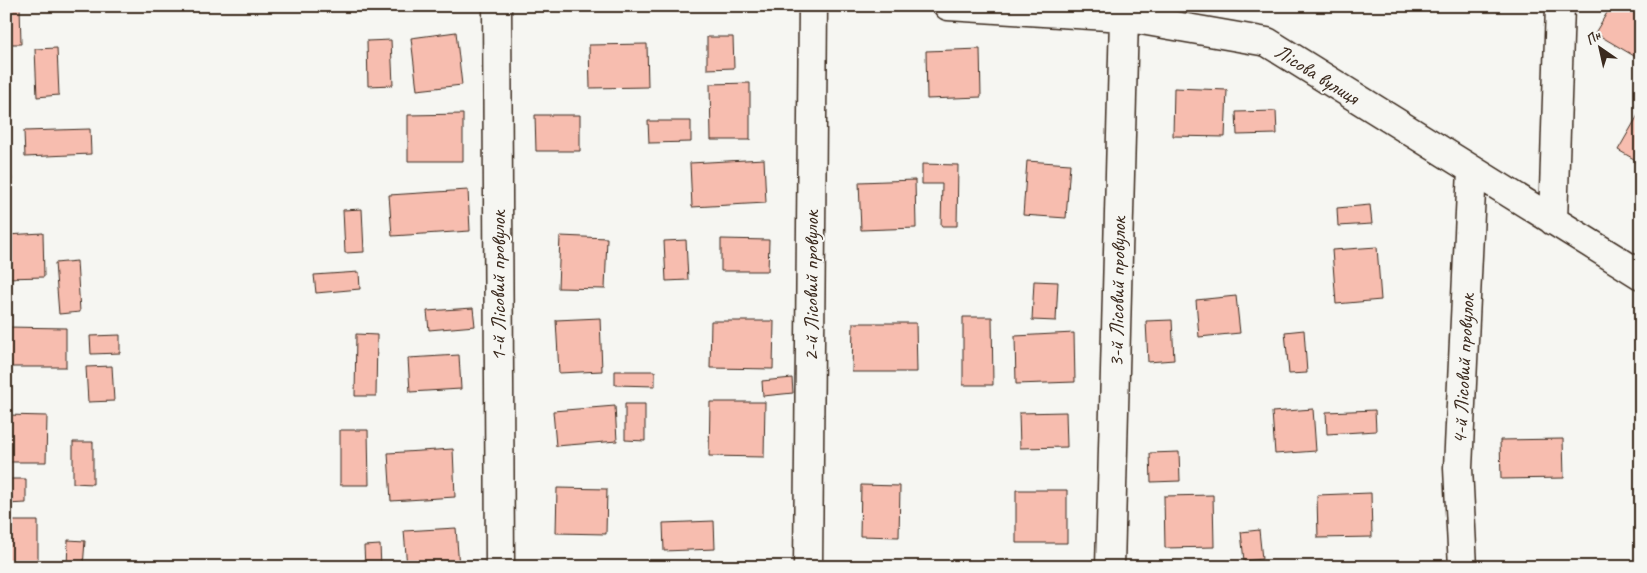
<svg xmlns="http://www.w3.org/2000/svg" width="1647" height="573" viewBox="0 0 1647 573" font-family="Caveat,sans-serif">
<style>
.building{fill:#f7bdaf;stroke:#3b2a1e}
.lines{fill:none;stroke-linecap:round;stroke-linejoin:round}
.minor-casing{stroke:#3b2a1e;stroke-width:31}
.minor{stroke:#f6f6f2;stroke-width:28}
.labels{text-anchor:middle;stroke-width:4;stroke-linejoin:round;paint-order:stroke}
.street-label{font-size:21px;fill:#3b2a1e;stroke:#f6f6f2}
</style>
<rect width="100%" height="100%" fill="#f6f6f2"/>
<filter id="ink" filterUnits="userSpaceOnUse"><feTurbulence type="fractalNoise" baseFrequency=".02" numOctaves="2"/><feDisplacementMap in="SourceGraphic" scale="10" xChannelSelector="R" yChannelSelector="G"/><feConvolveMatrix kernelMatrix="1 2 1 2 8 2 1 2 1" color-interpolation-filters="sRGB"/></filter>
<g filter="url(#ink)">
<!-- building -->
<path class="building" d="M 20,6 L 21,44 L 6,44 L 6,7 Z
M 1611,6 L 1641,6 L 1641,60 L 1595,33 Z
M 456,32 L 462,85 L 417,90 L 411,38 Z
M 707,37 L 733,37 L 734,68 L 707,69 Z
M 391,40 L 393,85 L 368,86 L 367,41 Z
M 647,44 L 648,87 L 590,88 L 589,45 Z
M 57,48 L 59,95 L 37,97 L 35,49 Z
M 980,49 L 981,97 L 927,99 L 926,51 Z
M 750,83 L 750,140 L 711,140 L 710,84 Z
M 1174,88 L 1227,90 L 1225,137 L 1173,136 Z
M 1641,110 L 1641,163 L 1618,150 Z
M 1276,111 L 1277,134 L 1237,135 L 1236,112 Z
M 463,114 L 463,161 L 408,161 L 408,115 Z
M 535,115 L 580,115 L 580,151 L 536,151 Z
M 648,121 L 691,121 L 691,142 L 649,143 Z
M 6,128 L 12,180 L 6,180 Z
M 90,129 L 91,154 L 25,157 L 24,131 Z
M 764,159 L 766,203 L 692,207 L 690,163 Z
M 1027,161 L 1070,164 L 1066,218 L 1023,215 Z
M 922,164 L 958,165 L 957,226 L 941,226 L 942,184 L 922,184 Z
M 915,180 L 916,228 L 861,230 L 859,182 Z
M 468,190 L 470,231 L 392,236 L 389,195 Z
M 1370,205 L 1372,224 L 1338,226 L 1337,208 Z
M 362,209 L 364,252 L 345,253 L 343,210 Z
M 43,233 L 44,277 L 6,278 L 6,235 Z
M 560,236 L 607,238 L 605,289 L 558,288 Z
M 721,239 L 769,240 L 768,271 L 721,271 Z
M 686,240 L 688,280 L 666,281 L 664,241 Z
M 1377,247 L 1381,300 L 1336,304 L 1332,250 Z
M 77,261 L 80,312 L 59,314 L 55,263 Z
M 359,272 L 360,289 L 316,293 L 314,275 Z
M 1034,281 L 1058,282 L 1056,321 L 1032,320 Z
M 1236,296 L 1240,333 L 1199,337 L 1196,300 Z
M 473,308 L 475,326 L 429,330 L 427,311 Z
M 963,317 L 992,317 L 993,385 L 963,385 Z
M 600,318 L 602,371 L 559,373 L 556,320 Z
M 1172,320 L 1174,360 L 1148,362 L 1146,321 Z
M 711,321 L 774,321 L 773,369 L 710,368 Z
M 853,323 L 916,323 L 917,372 L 852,372 Z
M 6,327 L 66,328 L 66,367 L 6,367 Z
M 1304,330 L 1307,373 L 1289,374 L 1285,332 Z
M 1074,333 L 1075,382 L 1016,384 L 1015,336 Z
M 356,334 L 377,335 L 376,396 L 355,396 Z
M 120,335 L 120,353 L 91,354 L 90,336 Z
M 459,355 L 461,389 L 410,392 L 408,358 Z
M 112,366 L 114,401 L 88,402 L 86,367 Z
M 615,371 L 655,371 L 655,386 L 615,385 Z
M 792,378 L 793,393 L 763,396 L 762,381 Z
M 710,402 L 765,402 L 764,457 L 709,456 Z
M 625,404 L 645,404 L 645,441 L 625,440 Z
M 615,406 L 617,441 L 556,446 L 553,411 Z
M 1313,409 L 1316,451 L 1275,454 L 1272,412 Z
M 1375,410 L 1376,431 L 1327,434 L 1326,412 Z
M 1066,412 L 1067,447 L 1020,448 L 1019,413 Z
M 6,415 L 47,416 L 46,462 L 6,462 Z
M 340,430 L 368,430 L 369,485 L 340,485 Z
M 1563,439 L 1564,478 L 1501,479 L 1500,440 Z
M 73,442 L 93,442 L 93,484 L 73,483 Z
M 453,449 L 455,497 L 391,501 L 388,453 Z
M 1179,452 L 1180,481 L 1151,482 L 1150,453 Z
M 6,479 L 26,479 L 26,503 L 6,504 Z
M 861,485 L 900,486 L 899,537 L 860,536 Z
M 557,488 L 607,489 L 606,534 L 556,533 Z
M 1016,490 L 1067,490 L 1067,543 L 1016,543 Z
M 1371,493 L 1372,537 L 1318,538 L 1317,495 Z
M 1213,495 L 1214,547 L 1165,548 L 1164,496 Z
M 6,521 L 38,521 L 38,567 L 6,567 Z
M 714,521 L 715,549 L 664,551 L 663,523 Z
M 456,528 L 459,567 L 407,567 L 404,531 Z
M 1259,530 L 1262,559 L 1244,561 L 1241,532 Z
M 68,540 L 85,541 L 83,567 L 67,567 Z
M 380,545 L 381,567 L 365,567 L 364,546 Z
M 864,564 L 913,565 L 913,567 L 864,567 Z"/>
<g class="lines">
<defs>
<path id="minor" d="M 497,6 L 500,567
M 948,6 L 1124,17 L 1267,42 L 1641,275
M 1553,221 L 1560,6
M 808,567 L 813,6
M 1110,567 L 1124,17
M 1463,567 L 1458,468 L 1472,170"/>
</defs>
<!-- minor casing -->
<use href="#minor" class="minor-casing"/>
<!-- minor -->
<use href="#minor" class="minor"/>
</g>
</g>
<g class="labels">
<!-- street labels -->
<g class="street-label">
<text transform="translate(1317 74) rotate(32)" y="7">Лісова вулиця</text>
<text transform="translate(498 286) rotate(-90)" y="7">1-й Лісовий провулок</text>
<text transform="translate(811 286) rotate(-90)" y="7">2-й Лісовий провулок</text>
<text transform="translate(1117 292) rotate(-89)" y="7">3-й Лісовий провулок</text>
<text transform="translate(1463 369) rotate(-87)" y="7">4-й Лісовий провулок</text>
</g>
</g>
<!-- margin -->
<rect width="1647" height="573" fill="none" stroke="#f6f6f2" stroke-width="25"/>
<rect x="12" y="12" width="1622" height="548" fill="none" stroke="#3b2a1e" stroke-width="2" filter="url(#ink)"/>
<!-- north arrow -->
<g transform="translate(1600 48) rotate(326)" stroke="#f6f6f2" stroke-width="4" paint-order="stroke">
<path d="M0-4L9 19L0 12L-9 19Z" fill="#3b2a1e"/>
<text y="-8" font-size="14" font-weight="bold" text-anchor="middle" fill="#3b2a1e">Пн</text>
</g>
</svg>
